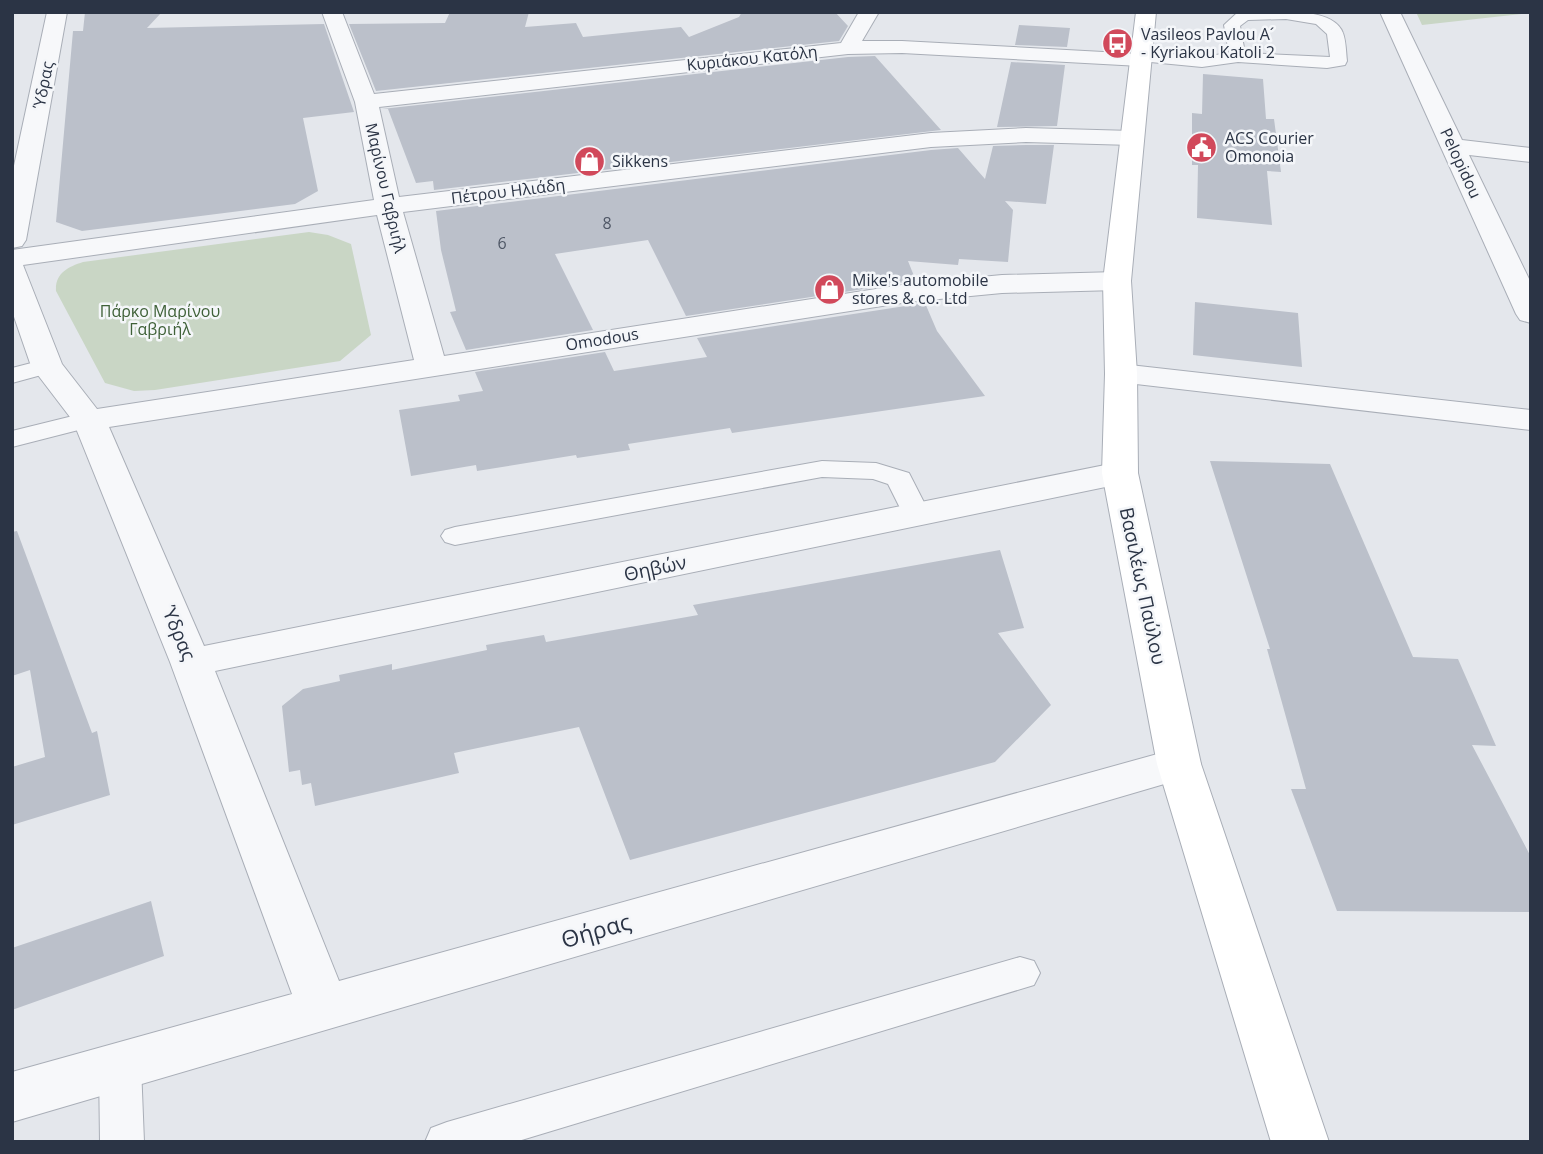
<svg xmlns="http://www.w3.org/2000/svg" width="1543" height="1154" viewBox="0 0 1543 1154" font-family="'Open Sans',sans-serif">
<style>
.green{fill:#c9d6c5}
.building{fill:#bbc0ca}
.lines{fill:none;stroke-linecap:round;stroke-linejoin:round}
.lane-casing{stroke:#a9aeb7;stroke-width:2}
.street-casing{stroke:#a9aeb7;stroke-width:2}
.secondary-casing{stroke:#a9aeb7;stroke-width:2}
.lane{fill:#f7f8fa;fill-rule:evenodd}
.street{fill:#f7f8fa;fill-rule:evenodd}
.secondary{fill:#fff;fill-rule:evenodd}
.labels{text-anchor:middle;stroke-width:5;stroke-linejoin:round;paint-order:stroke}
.far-poi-label{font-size:16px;fill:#2b3445;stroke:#f4f6f9;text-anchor:start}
.far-street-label{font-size:16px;fill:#2b3445;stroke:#f4f6f9}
.number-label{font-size:16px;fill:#4f5766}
.far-park-label{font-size:16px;fill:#3f6138;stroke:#f4f6f9}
.street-label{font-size:19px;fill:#2b3445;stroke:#f4f6f9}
.near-street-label{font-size:23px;fill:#2b3445;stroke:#f4f6f9}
</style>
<rect width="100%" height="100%" fill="#e4e7ec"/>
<!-- green -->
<path class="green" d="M 1416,12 L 1531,12 L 1531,13 L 1422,25 Z
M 309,232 L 328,235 L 351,244 L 371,335 L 340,361 L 155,390 L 134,391 L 105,383 L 56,291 C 55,273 68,267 83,262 Z"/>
<!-- building -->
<path class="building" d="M 85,12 L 162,12 L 147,28 L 324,24 L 354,112 L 303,118 L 318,191 L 295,204 L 82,231 L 56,222 L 73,31 L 83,31 Z
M 450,12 L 529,12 L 525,27 L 576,23 L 583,37 L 681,27 L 689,37 L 739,17 L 742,12 L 835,12 L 848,26 L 839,41 L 376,91 L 349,24 L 445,23 Z
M 1019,25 L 1070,28 L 1067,47 L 1015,45 Z
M 875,56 L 941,130 L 434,190 L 433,181 L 416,183 L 388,109 L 382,109 L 848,57 Z
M 1011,62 L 1065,65 L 1057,126 L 997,127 Z
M 1203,74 L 1263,79 L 1266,119 L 1274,119 L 1281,172 L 1267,171 L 1272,225 L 1197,218 L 1198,165 L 1192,165 L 1192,113 L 1202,114 Z
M 1026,145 L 1054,145 L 1046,204 L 1005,201 L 1013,210 L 1008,262 L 959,259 L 958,265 L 908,261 L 916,281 L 686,316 L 648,240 L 555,254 L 593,330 L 466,350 L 450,312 L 456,311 L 441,250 L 436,211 L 931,150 L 958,148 L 985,179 L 993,146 Z
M 1195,302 L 1298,313 L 1302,367 L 1193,355 Z
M 925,303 L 937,331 L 985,396 L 732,433 L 730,428 L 628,444 L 630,450 L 577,458 L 576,455 L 477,471 L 476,465 L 411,476 L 399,410 L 460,401 L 458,395 L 483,391 L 475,372 L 605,352 L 614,371 L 707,357 L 697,338 Z
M 1210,461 L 1330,464 L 1413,657 L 1458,659 L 1496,746 L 1472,745 L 1531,857 L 1531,912 L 1337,911 L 1291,789 L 1306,789 L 1267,649 L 1270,649 Z
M 17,531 L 92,733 L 97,731 L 110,795 L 12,825 L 12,767 L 45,757 L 30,670 L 12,676 L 12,532 Z
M 1000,550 L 1024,628 L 998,633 L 1051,705 L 995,762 L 630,860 L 579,727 L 454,753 L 459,773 L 315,806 L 311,783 L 302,785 L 300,770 L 289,772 L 282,706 L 303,689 L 340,681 L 339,675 L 392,664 L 392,670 L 487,650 L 486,645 L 544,635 L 546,642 L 698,615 L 693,605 Z
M 151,901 L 164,956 L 12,1010 L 12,948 Z"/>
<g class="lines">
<defs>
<path id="lane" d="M 1238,12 C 1263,12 1333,4 1343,33 C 1346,41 1346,52 1347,61 L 1345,65 L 1327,68 L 1238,62 L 1202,67 L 1140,61 L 1132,56 L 1140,51 L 1202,57 L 1229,53 L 1224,25 ZM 1286,19 L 1316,24 L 1327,34 L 1330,57 L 1245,53 L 1240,26 L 1248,20 Z
M 47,359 L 56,361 L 59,366 L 56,371 L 12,383 L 12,368 Z
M 89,412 L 98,415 L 102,420 L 98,425 L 12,447 L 12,431 Z
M 822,461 L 876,463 L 909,473 L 930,514 L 926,520 L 916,522 L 906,520 L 888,484 L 873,479 L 822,477 L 455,545 L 445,542 L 441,536 L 445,530 L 455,527 Z
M 1020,957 L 1034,961 L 1040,973 L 1034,985 L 515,1142 L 425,1142 L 431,1128 L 447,1122 Z
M 120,1048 L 135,1053 L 141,1066 L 144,1142 L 100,1142 L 99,1066 L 105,1053 Z"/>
<path id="street" d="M 47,12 L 67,12 L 26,240 L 22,246 L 12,248 L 12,175 Z
M 322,12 L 342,12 L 374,94 L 841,43 L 859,12 L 879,12 L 862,41 L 902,41 L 1140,54 L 1148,55 L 1151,60 L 1148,65 L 1140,66 L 902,53 L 848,54 L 379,107 L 399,197 L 931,133 L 1026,128 L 1132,131 L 1140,133 L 1144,138 L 1140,143 L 1132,145 L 1026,142 L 931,147 L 403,212 L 444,356 L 908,284 L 1002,275 L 1117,272 L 1127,275 L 1131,281 L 1127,287 L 1117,290 L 1002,293 L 908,302 L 109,427 L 204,646 L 1120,462 L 1132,466 L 1138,473 L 1132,480 L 1120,484 L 215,671 L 339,981 L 1179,748 L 1195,753 L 1201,764 L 1195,775 L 12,1122 L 12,1072 L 292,994 L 170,662 L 73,421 L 31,366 L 12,311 L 12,250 L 374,200 L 355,102 ZM 377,215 L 414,360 L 97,409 L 62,364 L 23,265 Z
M 1380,12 L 1400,12 L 1462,140 L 1531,148 L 1531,162 L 1469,155 L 1531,283 L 1531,323 L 1520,320 L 1516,314 Z
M 1121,364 L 1531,410 L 1531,430 L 1110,381 L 1105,374 L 1110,367 Z"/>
<path id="secondary" d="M 1136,12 L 1156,12 L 1131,281 L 1137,374 L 1138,473 L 1201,764 L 1329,1142 L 1271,1142 L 1157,764 L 1102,473 L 1105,374 L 1103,281 Z"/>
</defs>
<!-- lane casing -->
<use href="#lane" class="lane-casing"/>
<!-- street casing -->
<use href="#street" class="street-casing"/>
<!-- secondary casing -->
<use href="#secondary" class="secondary-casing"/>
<!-- lane -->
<use href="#lane" class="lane"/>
<!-- street -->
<use href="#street" class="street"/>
<!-- secondary -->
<use href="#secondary" class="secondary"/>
</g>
<!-- icons -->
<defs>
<symbol id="bus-disc" viewBox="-11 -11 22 22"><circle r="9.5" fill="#d1495b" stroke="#f4f6f9"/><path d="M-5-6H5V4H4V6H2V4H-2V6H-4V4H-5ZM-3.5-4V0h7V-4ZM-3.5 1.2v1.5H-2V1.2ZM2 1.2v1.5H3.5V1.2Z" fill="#fff"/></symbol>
<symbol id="civic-disc" viewBox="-11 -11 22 22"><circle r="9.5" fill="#d1495b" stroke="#f4f6f9"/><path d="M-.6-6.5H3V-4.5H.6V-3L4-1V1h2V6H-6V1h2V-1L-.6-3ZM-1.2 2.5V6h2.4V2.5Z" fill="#fff"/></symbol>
<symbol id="shop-disc" viewBox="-11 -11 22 22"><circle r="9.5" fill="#d1495b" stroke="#f4f6f9"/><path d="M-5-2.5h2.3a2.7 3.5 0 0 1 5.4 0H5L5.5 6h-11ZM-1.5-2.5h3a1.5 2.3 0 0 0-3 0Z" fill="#fff"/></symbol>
</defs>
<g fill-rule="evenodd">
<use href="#bus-disc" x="1100" y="26" width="35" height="35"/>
<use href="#civic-disc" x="1184" y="130" width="35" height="35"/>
<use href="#shop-disc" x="572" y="144" width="35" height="35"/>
<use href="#shop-disc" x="812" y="272" width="35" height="35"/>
</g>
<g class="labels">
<!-- far-poi labels -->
<g class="far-poi-label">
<text x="1141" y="40">Vasileos Pavlou A´<tspan x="1141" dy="18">- Kyriakou Katoli 2</tspan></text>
<text x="1225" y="144">ACS Courier<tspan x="1225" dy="18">Omonoia</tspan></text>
<text x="612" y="167">Sikkens</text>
<text x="852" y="286">Mike's automobile<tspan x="852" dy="18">stores &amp; co. Ltd</tspan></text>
</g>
<!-- far-street labels -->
<g class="far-street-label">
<text transform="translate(752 58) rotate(-6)" y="6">Κυριάκου Κατόλη</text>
<text transform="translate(43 85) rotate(-79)" y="6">Ύδρας</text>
<text transform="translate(1461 163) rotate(65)" y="6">Pelopidou</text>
<text transform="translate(386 188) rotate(77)" y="6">Μαρίνου Γαβριήλ</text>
<text transform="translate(508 191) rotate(-7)" y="6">Πέτρου Ηλιάδη</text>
<text transform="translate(602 339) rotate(-9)" y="6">Omodous</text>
</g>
<!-- number labels -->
<g class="number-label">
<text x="607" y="229">8</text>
<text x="502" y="249">6</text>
</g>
<!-- far-park labels -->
<g class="far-park-label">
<text x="160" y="317">Πάρκο Μαρίνου<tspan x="160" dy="18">Γαβριήλ</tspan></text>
</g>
<!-- street labels -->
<g class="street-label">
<text transform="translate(655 568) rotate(-12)" y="7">Θηβών</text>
<text transform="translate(1143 586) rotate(78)" y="7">Βασιλέως Παύλου</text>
<text transform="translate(179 633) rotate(67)" y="7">Ύδρας</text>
</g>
<!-- near-street labels -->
<g class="near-street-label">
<text transform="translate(596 931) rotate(-16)" y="8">Θήρας</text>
</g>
</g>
<!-- border -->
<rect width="1543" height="1154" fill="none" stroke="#2b3445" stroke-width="28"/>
</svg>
